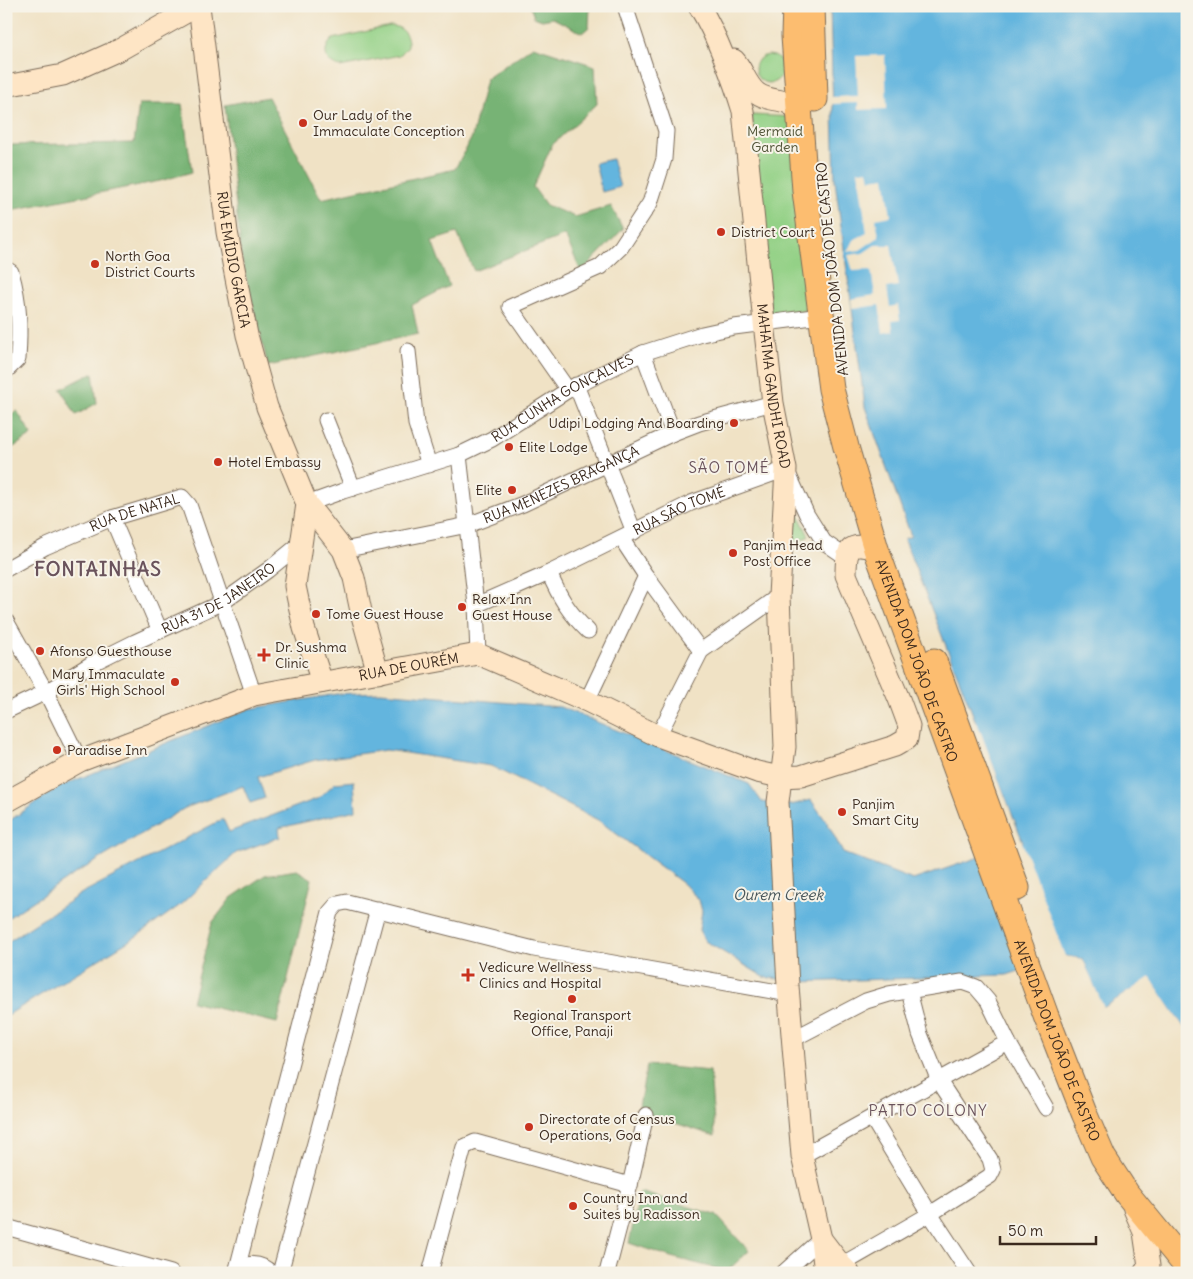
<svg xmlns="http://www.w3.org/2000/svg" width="1193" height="1279" viewBox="0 0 1193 1279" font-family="Delius,sans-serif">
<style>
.green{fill:#94d187;stroke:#687e52}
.forest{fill:#77b374;stroke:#596e49}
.water{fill:#63b5de;stroke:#4f707e}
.pier{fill:#f0e2c5}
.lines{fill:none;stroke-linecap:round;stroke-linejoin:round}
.street-casing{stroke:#7a6a58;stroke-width:17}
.secondary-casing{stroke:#7a6a58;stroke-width:23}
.primary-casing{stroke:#7a6a58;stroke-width:27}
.street{stroke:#fff;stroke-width:15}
.secondary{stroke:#fee5c5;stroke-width:21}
.primary{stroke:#fcbd6f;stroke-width:25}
.poi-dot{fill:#c8321e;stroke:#f7f3e8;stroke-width:2}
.labels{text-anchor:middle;stroke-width:4;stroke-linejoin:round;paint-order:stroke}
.poi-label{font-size:14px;fill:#3b2a1e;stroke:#f7f3e8;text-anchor:start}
.park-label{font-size:14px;fill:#515438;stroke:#f7f3e8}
.street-label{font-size:14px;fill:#3b2a1e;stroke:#f7f3e8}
.neighbourhood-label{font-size:15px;letter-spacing:1px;fill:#6a535c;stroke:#f7f3e8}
.water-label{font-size:15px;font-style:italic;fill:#475458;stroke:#f7f3e8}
.district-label{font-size:19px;font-weight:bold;letter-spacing:1px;fill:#6a535c;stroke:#f7f3e8}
</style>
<rect width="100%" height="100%" fill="#f7f3e8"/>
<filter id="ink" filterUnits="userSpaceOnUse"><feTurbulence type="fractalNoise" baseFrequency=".02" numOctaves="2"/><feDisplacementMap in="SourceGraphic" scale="10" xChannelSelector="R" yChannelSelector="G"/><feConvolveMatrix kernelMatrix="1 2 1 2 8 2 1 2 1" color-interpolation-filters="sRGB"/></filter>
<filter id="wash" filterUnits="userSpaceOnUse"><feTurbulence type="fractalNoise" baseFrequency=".0096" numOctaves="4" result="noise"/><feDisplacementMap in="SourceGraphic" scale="20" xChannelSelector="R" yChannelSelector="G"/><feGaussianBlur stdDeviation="1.12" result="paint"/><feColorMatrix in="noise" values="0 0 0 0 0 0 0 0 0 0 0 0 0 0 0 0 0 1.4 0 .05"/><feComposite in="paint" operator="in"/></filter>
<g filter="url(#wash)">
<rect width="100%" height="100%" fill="#f0e2c5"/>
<!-- green -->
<path class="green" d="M 390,26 C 402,26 409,34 408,46 L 400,55 L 340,67 C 325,64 321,49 333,39 Z
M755 69a14 14 0 1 1 28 0a14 14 0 1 1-28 0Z
M 752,115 L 794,117 L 812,310 L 771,314 Z
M 796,514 L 798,514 L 809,536 L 794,544 L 793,516 Z"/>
<!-- forest -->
<path class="forest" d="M 530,6 L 590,6 L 589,27 L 582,33 L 553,18 L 542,20 L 534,17 Z
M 533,46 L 595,66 L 597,104 L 552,145 L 533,187 L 546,205 L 575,217 L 611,206 L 623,229 L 581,272 L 565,235 L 474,271 L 457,233 L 432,241 L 449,286 L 412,305 L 418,334 L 268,366 L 242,261 L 225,105 L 268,97 L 321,199 L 455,169 L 472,137 L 486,79 Z
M 139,104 L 182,104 L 192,172 L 160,181 L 6,211 L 6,145 L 134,143 Z
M 93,373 L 97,403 L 76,415 L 61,389 Z
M 17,411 L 32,435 L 6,452 L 6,416 Z
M 297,870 L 312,879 L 277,1023 L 192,1002 L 212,923 L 231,898 L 265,875 Z
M 647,1065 L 710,1071 L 715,1136 L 638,1111 Z
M 640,1192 L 716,1215 L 749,1251 L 727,1271 L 671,1257 L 629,1243 Z"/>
<!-- water -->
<path class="water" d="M 830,6 L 1187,6 L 1187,1032 L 1150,978 L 1103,1008 L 1083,959 L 1065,956 L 1007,975 L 799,982 L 764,977 L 705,941 L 699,930 L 702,911 L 699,900 L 684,884 L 598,820 L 491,766 L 386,750 L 315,760 L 258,777 L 265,798 L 250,803 L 243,786 L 185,808 L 73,875 L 6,919 L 6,823 L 59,787 L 249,709 L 337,694 L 380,692 L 560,707 L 749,784 L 762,802 L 791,805 L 811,800 L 828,824 L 843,853 L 913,880 L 1023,842 L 904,539 L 911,536 L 865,407 L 835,181 Z
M 612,159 L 620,187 L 602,192 L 595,163 Z
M 354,781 L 356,810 L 279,828 L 280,837 L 236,853 L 179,906 L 137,936 L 6,1016 L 6,943 L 82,893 L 223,819 L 229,832 L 319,798 L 335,783 Z"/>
<!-- pier -->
<path class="pier" d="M 885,55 L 887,109 L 858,110 L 858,103 L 832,104 L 832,97 L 858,96 L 856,56 Z
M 868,170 L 870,179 L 885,177 L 891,216 L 876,219 L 879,237 L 860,250 L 847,252 L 853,240 L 867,233 L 858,171 Z
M 875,245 L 891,245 L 898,286 L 887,288 L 890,307 L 898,305 L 900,320 L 892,321 L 893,331 L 883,333 L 879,305 L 852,309 L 851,299 L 875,295 L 871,270 L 853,271 L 848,255 L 863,253 Z
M 977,722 L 1065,956 L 1083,959 L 1104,1008 L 1150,977 L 1187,1032 L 1187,1035 L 1149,981 L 1103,1010 L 1101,1009 L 1082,962 L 1065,959 L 1022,973 L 980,855 L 1020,840 L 974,723 Z"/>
</g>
<g filter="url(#ink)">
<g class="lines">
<defs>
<g id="street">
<path d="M 6,269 L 11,272 C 20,303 20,328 18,359 L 6,371"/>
<path d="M 408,351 L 416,424 L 429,465"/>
<path d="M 643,353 L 673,433"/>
<path d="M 576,385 L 634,532"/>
<path d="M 568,390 L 510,307 L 600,267 L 621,247 L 650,203 L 664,159 L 666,131 L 625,6"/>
<path d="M 326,420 L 353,488"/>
<path d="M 459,455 L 476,605 L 478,654"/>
<path id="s1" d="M 307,504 L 343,491 L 459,455 L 492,439 L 568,390 L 643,353 L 702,334 L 734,327 L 821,316"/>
<path d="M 112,518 L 160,631"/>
<path d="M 621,538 L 646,576 L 701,651"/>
<path id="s2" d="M 343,550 L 468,525 L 523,504 L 673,433 L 699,423 L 773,403"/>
<path id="s3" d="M 6,569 L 45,547 L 112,518 L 182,497 L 189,505 L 254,695"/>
<path d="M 549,573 C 560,598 569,613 588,631"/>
<path id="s4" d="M 476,605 L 549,573 L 691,503 L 786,469 L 807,515 L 824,542 L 846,557"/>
<path d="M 6,621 L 46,692 L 80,761"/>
<path d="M 587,701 L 646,576"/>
<path id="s5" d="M 6,711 L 46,692 L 91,664 L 135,642 L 223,602 L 268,570 L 300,544"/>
<path d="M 658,736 L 701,651 L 779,596"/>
<path d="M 793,1039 L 866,1001 L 889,994 L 962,982 L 976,987 L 988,1001 L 1008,1042 L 1046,1108"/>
<path d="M 872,1118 L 930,1214 L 969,1273"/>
<path d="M 802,1156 L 1008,1042"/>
<path d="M 6,1227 L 171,1273"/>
<path d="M 841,1265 L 930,1214 L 990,1176 L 993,1170 L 990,1159 L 939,1081 L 920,1034 L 909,991"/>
<path d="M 237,1269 L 330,912 L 337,904 L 347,902 L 534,949 L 789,994"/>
<path d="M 235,1273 C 244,1261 261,1262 271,1273"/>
<path d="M 280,1273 L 378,909"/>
<path d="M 430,1273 L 464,1147 L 475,1142 L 630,1185"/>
<path d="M 607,1273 L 630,1185 L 646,1115"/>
<path d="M 783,1273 L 821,1239"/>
</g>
<g id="secondary">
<path id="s6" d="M 199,6 L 227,232 L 247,335 L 267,407 L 307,504 L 343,550 L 354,578 L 362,616 L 378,673"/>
<path id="s7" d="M 699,6 C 716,33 734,81 743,111 L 764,323 L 773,403 L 786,469 L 779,596 L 785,747 L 778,802 L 788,986 L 802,1156 L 821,1239 L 825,1273"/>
<path d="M 734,60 C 743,69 746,85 757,93 C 772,104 786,95 800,113"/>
<path d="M 6,86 L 63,75 L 121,49 L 197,6"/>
<path d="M 307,504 L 295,586 L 304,628 L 322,682"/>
<path id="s8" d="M 6,802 L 80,761 L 254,695 L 478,654 L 587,701 L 658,736 L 757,772 L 780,777 L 801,776 L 895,746 L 907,739 L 909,726 L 899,699 L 846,575 C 846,551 848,540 876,549"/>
<path d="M 1134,1209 L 1144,1232 L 1149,1266 L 1144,1273"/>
<path d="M 821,1239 L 841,1265 L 849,1273"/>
</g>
<g id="primary">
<path id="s9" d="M 795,6 L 794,36 L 805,191 L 831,389 L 846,447 L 876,549 L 1046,1016 L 1084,1113 L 1103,1157 L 1127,1194 L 1187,1267"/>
<path d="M 812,6 L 815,99"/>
<path d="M 934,661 L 1017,888"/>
</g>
</defs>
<!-- street casing -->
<use href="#street" class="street-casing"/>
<!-- secondary casing -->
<use href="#secondary" class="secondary-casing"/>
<!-- primary casing -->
<use href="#primary" class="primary-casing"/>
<!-- street -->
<use href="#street" class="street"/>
<!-- secondary -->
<use href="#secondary" class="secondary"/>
<!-- primary -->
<use href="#primary" class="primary"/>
</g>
</g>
<!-- markers -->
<g class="poi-dot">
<circle cx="303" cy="123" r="5"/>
<circle cx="721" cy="232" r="5"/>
<circle cx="95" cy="264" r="5"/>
<circle cx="734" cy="423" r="5"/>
<circle cx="509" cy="447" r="5"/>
<circle cx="218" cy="462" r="5"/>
<circle cx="512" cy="490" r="5"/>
<circle cx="733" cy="553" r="5"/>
<circle cx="462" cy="607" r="5"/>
<circle cx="316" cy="614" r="5"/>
<circle cx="40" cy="651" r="5"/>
<path d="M261.5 647.5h5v5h5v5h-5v5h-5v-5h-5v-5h5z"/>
<circle cx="175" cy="682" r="5"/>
<circle cx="57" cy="750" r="5"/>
<circle cx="842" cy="812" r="5"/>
<path d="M465.5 967.5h5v5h5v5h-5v5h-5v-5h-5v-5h5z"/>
<circle cx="572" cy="999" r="5"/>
<circle cx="529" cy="1127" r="5"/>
<circle cx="573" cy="1206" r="5"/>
</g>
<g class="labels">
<!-- poi labels -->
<g class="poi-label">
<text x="313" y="120">Our Lady of the<tspan x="313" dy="16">Immaculate Conception</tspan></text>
<text x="731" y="237">District Court</text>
<text x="105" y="261">North Goa<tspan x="105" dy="16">District Courts</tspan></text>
<text x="724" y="428" text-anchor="end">Udipi Lodging And Boarding</text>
<text x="519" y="452">Elite Lodge</text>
<text x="228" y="467">Hotel Embassy</text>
<text x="502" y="495" text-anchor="end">Elite</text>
<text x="743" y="550">Panjim Head<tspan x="743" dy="16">Post Office</tspan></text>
<text x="472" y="604">Relax Inn<tspan x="472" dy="16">Guest House</tspan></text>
<text x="326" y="619">Tome Guest House</text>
<text x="275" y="652">Dr. Sushma<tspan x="275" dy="16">Clinic</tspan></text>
<text x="50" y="656">Afonso Guesthouse</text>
<text x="165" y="679" text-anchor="end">Mary Immaculate<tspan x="165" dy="16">Girls' High School</tspan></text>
<text x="67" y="755">Paradise Inn</text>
<text x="852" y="809">Panjim<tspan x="852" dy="16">Smart City</tspan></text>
<text x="479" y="972">Vedicure Wellness<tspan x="479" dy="16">Clinics and Hospital</tspan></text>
<text x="572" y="1020" text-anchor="middle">Regional Transport<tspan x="572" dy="16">Office, Panaji</tspan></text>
<text x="539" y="1124">Directorate of Census<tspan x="539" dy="16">Operations, Goa</tspan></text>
<text x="583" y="1203">Country Inn and<tspan x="583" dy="16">Suites by Radisson</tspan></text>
</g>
<!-- park labels -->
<g class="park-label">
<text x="775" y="136">Mermaid<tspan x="775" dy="16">Garden</tspan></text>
</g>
<!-- street labels -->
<g class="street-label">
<text dy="5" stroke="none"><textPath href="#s6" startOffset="256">RUA EMÍDIO GARCIA</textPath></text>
<text transform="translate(832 269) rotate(-96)" y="5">AVENIDA DOM JOÃO DE CASTRO</text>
<text dy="5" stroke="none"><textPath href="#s7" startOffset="391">MAHATMA GANDHI ROAD</textPath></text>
<text dy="5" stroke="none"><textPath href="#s1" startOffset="278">RUA CUNHA GONÇALVES</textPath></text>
<text dy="5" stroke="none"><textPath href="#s2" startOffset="229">RUA MENEZES BRAGANÇA</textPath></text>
<text dy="5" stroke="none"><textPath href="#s4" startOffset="224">RUA SÃO TOMÉ</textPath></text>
<text dy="5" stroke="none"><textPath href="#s3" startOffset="141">RUA DE NATAL</textPath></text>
<text dy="5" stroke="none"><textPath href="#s5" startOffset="241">RUA 31 DE JANEIRO</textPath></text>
<text dy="5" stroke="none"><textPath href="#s9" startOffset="670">AVENIDA DOM JOÃO DE CASTRO</textPath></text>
<text dy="5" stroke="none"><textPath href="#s8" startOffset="428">RUA DE OURÉM</textPath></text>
<text dy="5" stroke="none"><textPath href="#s9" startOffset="1075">AVENIDA DOM JOÃO DE CASTRO</textPath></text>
</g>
<!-- neighbourhood labels -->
<g class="neighbourhood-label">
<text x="729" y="473">SÃO TOMÉ</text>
<text x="928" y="1116">PATTO COLONY</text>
</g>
<!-- water labels -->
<g class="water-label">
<text x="778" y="900">Ourem Creek</text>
</g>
<!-- district labels -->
<g class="district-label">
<text x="98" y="576">FONTAINHAS</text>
</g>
</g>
<!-- margin -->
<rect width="1193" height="1279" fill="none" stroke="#f7f3e8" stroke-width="25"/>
<!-- scale -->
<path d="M1000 1236v8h96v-8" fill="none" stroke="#3b2a1e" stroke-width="2.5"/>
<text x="1008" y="1236" font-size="15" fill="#3b2a1e" stroke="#f7f3e8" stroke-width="4" paint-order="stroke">50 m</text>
</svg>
